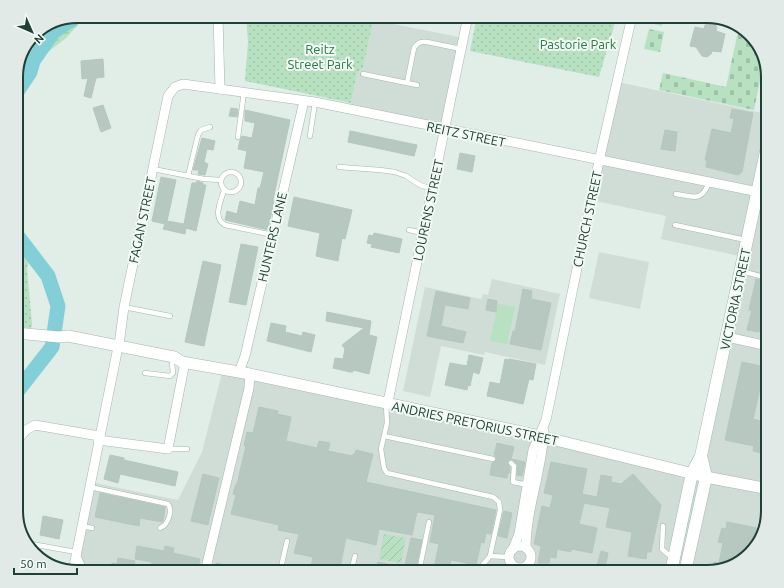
<svg xmlns="http://www.w3.org/2000/svg" width="784" height="588" font-family="Ubuntu,sans-serif">
  <style>
    .built { fill: #cfddd6 }
    .grass { fill: url(#grass-dots) }
    .wetland { fill: url(#wetland-marsh) }
    .cemetery { fill: url(#cemetery-stones) }
    .garden { fill: url(#garden-furrows) }
    .pitch { fill: #b7e1c1 }
    .lines { fill: none; stroke-linecap: round; stroke-linejoin: round }
    .river { stroke: #83cfd8; stroke-width: 15 }
    .building { fill: #b6c8c0; stroke: #b3c8be }
    .service-casing { stroke: #a3b6ae; stroke-width: 5.5 }
    .minor-casing { stroke: #a3b6ae; stroke-width: 10 }
    .tertiary-casing { stroke: #a3b6ae; stroke-width: 12 }
    .secondary-casing { stroke: #9ebaaf; stroke-width: 13 }
    .service { stroke: #fff; stroke-width: 4.5 }
    .minor { stroke: #fff; stroke-width: 9 }
    .tertiary { stroke: #fff; stroke-width: 11 }
    .secondary { stroke: #fff; stroke-width: 12 }
    .labels { text-anchor: middle; stroke-width: 4; stroke-linejoin: round; paint-order: stroke }
    .park-label { font-size: 13px; fill: #257b42; stroke: #f2f9f5 }
    .street-label { font-size: 13px; fill: #1f4036; stroke: #f2f9f5 }
    .rim { fill: none; stroke: #1f4036; stroke-width: 2 }
  </style>
  <defs>
    <pattern id="grass-dots" width="8" height="8" patternUnits="userSpaceOnUse"><rect width="8" height="8" fill="#b7e1c1"/><path d="M2 2h.1M6 6h.1" fill="none" stroke="#9dc2a6" stroke-width="1.8" stroke-linecap="round"/></pattern>
    <pattern id="wetland-marsh" width="20" height="14" patternUnits="userSpaceOnUse"><rect width="20" height="14" fill="#b7e1c1"/><path d="M1 5h8M5 5V1M11 12h8M15 12V8" fill="none" stroke="#9dc2a6"/></pattern>
    <pattern id="cemetery-stones" width="16" height="16" patternUnits="userSpaceOnUse"><rect width="16" height="16" fill="#b7e1c1"/><path d="M2 7V4a2 2 0 0 1 4 0v3zM10 15v-3a2 2 0 0 1 4 0v3z" fill="#9dc2a6"/></pattern>
    <pattern id="garden-furrows" width="10" height="10" patternUnits="userSpaceOnUse"><rect width="10" height="10" fill="#b7e1c1"/><path d="M-1 1l2-2M0 10L10 0M9 11l2-2" fill="none" stroke="#9dc2a6"/></pattern>
  </defs>
  <rect width="100%" height="100%" fill="#e1ede7"/>
  <g class="built">
    <polygon points="373,20 464,38 445,130 350,110 357,71 363,68"/>
    <polygon points="618,82 768,114 768,511 755,548 734,566 707,572 77,572 90,482 178,500 202,452 223,369 698,476 744,257 661,239 666,216 591,200"/>
    <polygon points="599,252 649,262 640,309 589,298"/>
    <polygon points="492,279 560,294 545,365 485,352 484,355 441,346 430,397 403,391 425,287 481,299 483,294 488,295"/>
  </g>
  <g class="grass">
    <polygon points="246,16 374,16 363,68 357,72 351,103 245,81 248,42"/>
    <polygon points="477,16 617,16 599,77 470,51"/>
    <polygon points="19,251 29,261 27,269 32,325 30,332 16,327 16,254"/>
  </g>
  <polygon class="wetland" points="77,16 86,16 66,38 43,56 35,70 23,59 52,26"/>
  <g class="cemetery">
    <polygon points="652,16 664,16 662,26 650,23"/>
    <polygon points="739,27 744,29 762,50 764,61 754,110 659,90 663,73 726,87"/>
    <polygon points="649,29 664,32 660,52 644,49"/>
  </g>
  <polygon class="garden" points="384,534 406,538 401,563 379,559"/>
  <polygon class="pitch" points="498,304 515,307 507,344 490,341"/>
  <g class="lines">
    <g class="river">
      <polyline points="16,93 30,72 33,61 53,32 77,16"/>
      <polyline points="16,393 52,347 58,306 48,276 16,234"/>
    </g>
  </g>
  <g class="building">
    <polygon points="709,22 714,23 717,27 716,31 725,34 721,52 712,51 711,54 707,57 702,56 696,47 690,46 695,27 704,29 705,25"/>
    <polygon points="103,59 104,77 96,78 91,98 84,96 88,78 82,79 81,61"/>
    <polygon points="103,105 111,128 101,132 93,108"/>
    <polygon points="231,108 238,109 237,117 229,116"/>
    <polygon points="732,109 753,113 742,172 738,175 706,167 707,161 705,160 712,129 731,133 734,119 730,118"/>
    <polygon points="245,110 290,120 273,200 274,200 268,230 225,220 227,211 237,214 240,201 255,205 258,188 260,188 264,172 244,168 247,151 238,149 240,140 242,136 252,138 255,123 245,121"/>
    <polygon points="665,130 677,132 675,151 661,149"/>
    <polygon points="350,131 417,145 414,156 348,142"/>
    <polygon points="202,138 215,141 213,150 207,149 204,162 208,164 205,175 198,174 199,170 193,170"/>
    <polygon points="460,153 475,156 472,172 457,169"/>
    <polygon points="161,177 176,180 167,221 184,224 192,183 196,183 197,181 203,183 203,185 206,185 196,231 186,228 185,234 163,229 165,224 152,221"/>
    <polygon points="294,197 352,210 345,239 342,238 338,261 316,256 320,233 288,226"/>
    <polygon points="374,233 402,239 399,253 371,247 372,244 367,243 369,235 373,236"/>
    <polygon points="241,244 258,247 246,305 229,302"/>
    <polygon points="203,261 221,265 204,346 185,342"/>
    <polygon points="756,279 768,282 768,314 763,313 759,332 747,330 752,310 749,310"/>
    <polygon points="523,289 532,291 531,299 551,303 541,350 510,344 513,331 515,331"/>
    <polygon points="436,291 470,298 468,309 445,305 441,326 466,332 463,343 427,336"/>
    <polygon points="488,299 497,301 496,312 486,310"/>
    <polygon points="327,312 371,321 369,335 377,337 369,374 353,370 353,372 350,372 333,368 335,358 343,359 345,349 342,345 364,328 326,321"/>
    <polygon points="271,323 286,326 285,332 302,336 303,332 315,335 311,352 267,341"/>
    <polygon points="469,355 483,358 479,374 473,372 470,386 468,385 467,390 445,385 450,363 467,366"/>
    <polygon points="505,359 509,360 509,359 536,364 533,380 529,379 523,404 487,396 490,382 500,384"/>
    <polygon points="742,362 765,367 753,419 768,423 768,455 753,451 754,446 725,440"/>
    <polygon points="259,407 278,411 277,414 291,417 286,441 317,448 319,441 330,443 328,451 353,456 353,454 355,454 356,450 373,454 366,482 496,510 491,534 486,533 484,543 481,542 476,565 451,560 448,572 433,572 439,544 430,542 435,515 417,512 412,535 379,529 376,545 346,538 339,572 310,572 313,557 294,553 299,534 278,530 279,525 231,514 236,495 233,494 236,484 237,484 246,446 244,446 247,432 253,433"/>
    <polygon points="497,443 514,447 511,459 525,462 522,476 517,475 518,465 512,459 509,460 507,462 510,467 510,473 508,473 507,478 490,475 492,463 497,460 496,457 494,455"/>
    <polygon points="110,455 124,458 124,460 178,472 175,486 120,474 118,483 104,479"/>
    <polygon points="551,462 587,469 582,494 597,497 601,475 612,477 611,482 621,484 633,474 661,505 651,552 647,552 646,559 628,556 632,532 606,527 610,508 584,503 579,524 597,528 592,553 571,549 571,552 557,549 556,558 550,557 549,563 538,563 541,546 534,544 542,506 550,508 553,495 544,493"/>
    <polygon points="203,474 219,478 208,525 191,521"/>
    <polygon points="100,493 165,507 163,521 162,522 140,518 139,526 95,517"/>
    <polygon points="504,511 512,513 507,538 498,536"/>
    <polygon points="43,516 63,520 59,539 40,535"/>
    <polygon points="727,522 762,529 755,548 734,566 713,571 714,562 719,563 723,543 718,542 722,528 726,529"/>
    <polygon points="411,538 422,540 416,568 405,565"/>
    <polygon points="137,546 164,551 165,546 174,548 173,553 200,559 197,572 150,572 152,562 135,559"/>
    <polygon points="601,551 608,553 605,568 597,566"/>
    <polygon points="118,558 135,561 132,572 110,572 112,563 117,564"/>
    <polygon points="378,562 409,569 409,572 376,572"/>
    <polygon points="216,563 241,569 241,572 214,572"/>
  </g>
  <g class="lines">
    <defs>
      <g id="service">
        <path d="M 363,74 L 407,83 L 414,48 C 417,43 421,41 427,42 L 461,49"/>
        <polyline points="407,83 417,85"/>
        <polyline points="310,136 315,102"/>
        <polyline points="238,137 244,92"/>
        <polyline points="339,167 380,170 395,172 406,176 420,185 432,189"/>
        <polyline points="153,169 204,179 221,180"/>
        <circle cx="231" cy="182" r="10"/>
        <polyline points="188,176 198,135 201,130 210,127"/>
        <path d="M 224,190 C 221,201 212,218 225,225 L 273,235"/>
        <path d="M 676,194 C 694,197 702,202 709,182"/>
        <polyline points="675,225 746,240"/>
        <polyline points="409,230 423,233"/>
        <polyline points="741,271 768,278"/>
        <polyline points="124,307 170,316"/>
        <polyline points="145,373 170,376 173,373 172,363"/>
        <polyline points="386,403 387,423 381,449 384,468 387,473 493,497 499,502 500,510 490,556 477,572"/>
        <polyline points="384,436 493,459"/>
        <polyline points="168,449 187,449"/>
        <polyline points="511,463 514,466 513,482 523,484 528,481"/>
        <path d="M 90,487 L 168,504 C 173,511 168,525 160,528"/>
        <polyline points="81,526 92,528"/>
        <polyline points="663,526 662,549 672,558"/>
        <polyline points="26,543 76,552 86,572"/>
        <polyline points="490,556 509,557"/>
        <polyline points="525,567 555,567 578,572"/>
        <polyline points="280,572 287,541"/>
        <polyline points="351,572 355,556"/>
        <polyline points="419,572 429,522"/>
      </g>
      <g id="minor">
        <polyline points="218,16 220,89"/>
        <polyline points="727,337 768,346"/>
        <polyline points="119,345 124,307 168,96 175,87 183,84 315,102 768,194"/>
        <polyline points="239,372 245,356 304,101"/>
        <polyline points="386,403 389,397 468,16"/>
        <polyline points="98,440 168,449 185,362"/>
        <polyline points="16,442 26,430 35,425 99,436"/>
        <circle cx="520" cy="557" r="11"/>
        <path d="M 526,548 C 526,509 542,471 544,431"/>
        <polyline points="513,549 519,534 533,450 546,420 599,161 632,16"/>
        <polyline points="73,571 117,352"/>
        <polyline points="205,572 249,388 250,374"/>
      </g>
      <polyline id="tertiary" points="16,333 59,337 68,336 174,357 182,362 250,374 527,433 706,477 768,489"/>
      <g id="secondary">
        <polyline points="671,572 692,473 701,456 768,142"/>
        <polyline points="685,572 706,477 701,456"/>
      </g>
    </defs>
    <use href="#service" class="service-casing"/>
    <use href="#minor" class="minor-casing"/>
    <use href="#tertiary" class="tertiary-casing"/>
    <use href="#secondary" class="secondary-casing"/>
    <use href="#service" class="service"/>
    <use href="#minor" class="minor"/>
    <use href="#tertiary" class="tertiary"/>
    <use href="#secondary" class="secondary"/>
  </g>
  <g class="labels">
    <g class="park-label">
      <text x="578" y="49">Pastorie Park</text>
      <text x="320" y="54">Reitz<tspan x="320" dy="15">Street Park</tspan></text>
    </g>
    <g class="street-label">
      <text transform="translate(466 134) rotate(12)" y="5">REITZ STREET</text>
      <text transform="translate(428 210) rotate(-78)" y="5">LOURENS STREET</text>
      <text transform="translate(587 219) rotate(-78)" y="5">CHURCH STREET</text>
      <text transform="translate(142 220) rotate(-78)" y="5">FAGAN STREET</text>
      <text transform="translate(272 237) rotate(-77)" y="5">HUNTERS LANE</text>
      <text transform="translate(735 299) rotate(-78)" y="5">VICTORIA STREET</text>
      <text transform="translate(475 423) rotate(12)" y="5">ANDRIES PRETORIUS STREET</text>
    </g>
  </g>
  <path d="M0 0H784V588H0ZM77 23H707A54 54 0 0 1 761 77V511A54 54 0 0 1 707 565H77A54 54 0 0 1 23 511V77A54 54 0 0 1 77 23Z" fill="#e1eae6" fill-rule="evenodd"/>
  <path class="rim" d="M77 23H707A54 54 0 0 1 761 77V511A54 54 0 0 1 707 565H77A54 54 0 0 1 23 511V77A54 54 0 0 1 77 23Z"/>
  <g transform="translate(32 32) rotate(135)" stroke="#f2f9f5" stroke-width="3" paint-order="stroke">
  <path d="M0-3L7 15L0 10L-7 15Z" fill="#1f4036"/>
  <text y="-6" font-size="11" font-weight="bold" text-anchor="middle" fill="#1f4036">N</text>
  </g>
  <path d="M14 568v6h63v-6" fill="none" stroke="#1f4036" stroke-width="2"/>
  <text x="20" y="568" font-size="12" fill="#1f4036" stroke="#f2f9f5" stroke-width="3" paint-order="stroke">50 m</text>
</svg>
